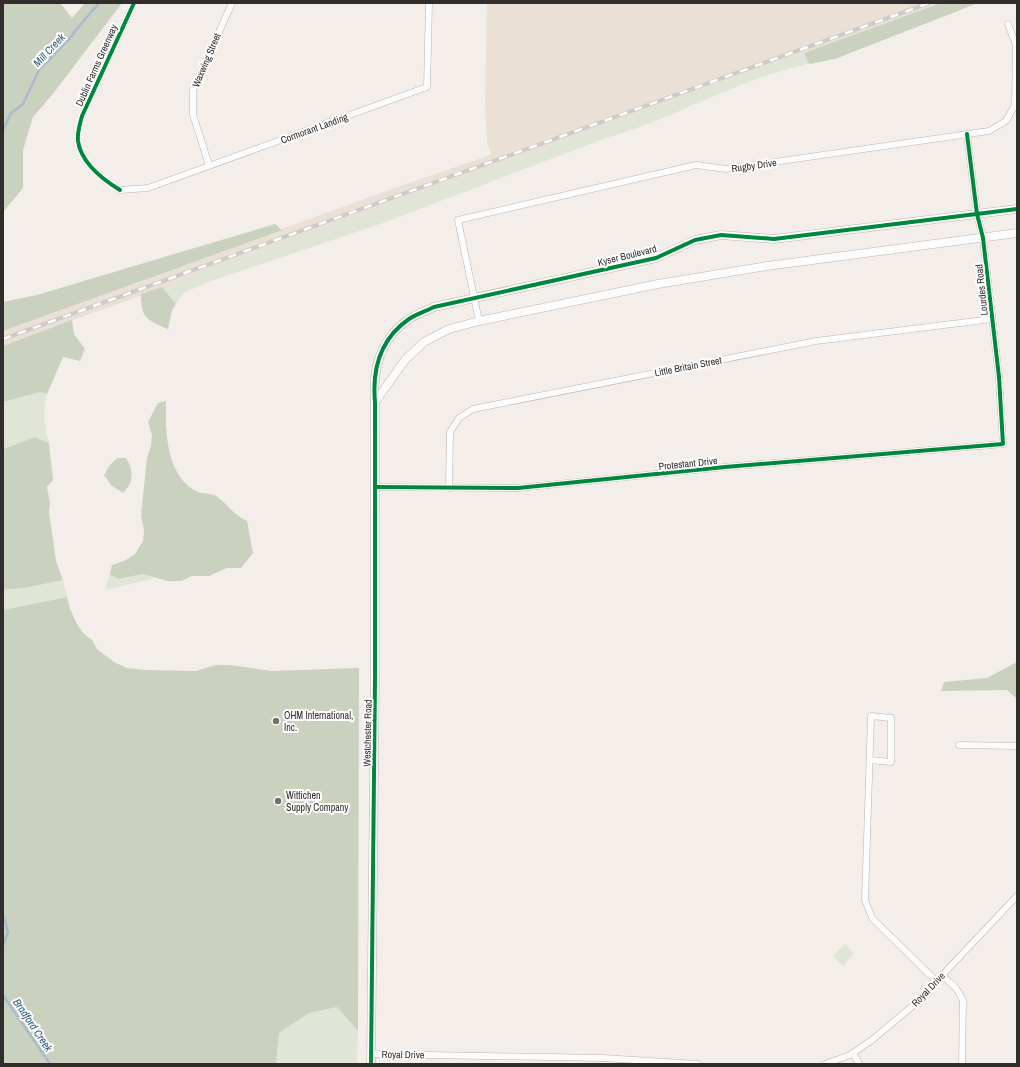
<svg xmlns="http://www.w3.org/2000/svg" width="1020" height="1067" font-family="'Archivo Narrow',sans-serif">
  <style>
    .built { fill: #eae0d6 }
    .green { fill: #e0e5d7 }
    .forest { fill: #cad1bf }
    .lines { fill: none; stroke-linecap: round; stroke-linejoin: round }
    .stream { stroke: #aabaca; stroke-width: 2.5 }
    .minor-casing { stroke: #b9b5b1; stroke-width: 7 }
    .tertiary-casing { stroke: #b9b5b1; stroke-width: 9 }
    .minor { stroke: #fdfcfc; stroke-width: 6 }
    .tertiary { stroke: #fdfcfc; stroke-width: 8 }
    .rail-casing { stroke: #cdcbca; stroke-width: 4 }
    .rail { stroke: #fff; stroke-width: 2.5; stroke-dasharray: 8; stroke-linecap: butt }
    .cycleway-casing { stroke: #fff; stroke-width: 6 }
    .cycleway { stroke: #00873e; stroke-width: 4 }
    .poi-dot { fill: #74716d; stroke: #fff; stroke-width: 1.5 }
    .labels { text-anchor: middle; stroke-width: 4; stroke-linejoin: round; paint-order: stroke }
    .street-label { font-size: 10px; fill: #302d2a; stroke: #fff }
    .poi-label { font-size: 10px; fill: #302d2a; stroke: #fff; text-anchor: start }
    .water-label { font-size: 11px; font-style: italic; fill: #2e597c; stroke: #fff }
  </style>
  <rect width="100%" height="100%" fill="#f3eee9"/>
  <polygon class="built" points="487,3 941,3 3,346 3,331 397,187 491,155 487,142 485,102"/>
  <g class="green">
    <path d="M 804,53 L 809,64 C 737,79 675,119 606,138 L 383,223 L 208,282 L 184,293 L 176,304 L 162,287 Z"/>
    <path d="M 40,392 L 47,394 C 42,408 45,428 49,443 L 35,437 L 3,449 L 3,402 Z"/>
    <polygon points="110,574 118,579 143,574 155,578 105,590"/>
    <polygon points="63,580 67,597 3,610 3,590 25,588"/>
    <polygon points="845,944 854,953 843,966 833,956"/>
    <polygon points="337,1007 358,1031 357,1064 276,1064 279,1033 309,1013"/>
  </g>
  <g class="forest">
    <polygon points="3,3 60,3 72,18 85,3 122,3 52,95 33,117 23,150 23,188 3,212"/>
    <polygon points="941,3 978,3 835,59 809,64 804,53"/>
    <polygon points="275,224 282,230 3,331 3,302 37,295"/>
    <path d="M 162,287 L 176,304 L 172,310 L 168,329 C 147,320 141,319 141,294 Z"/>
    <polygon points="72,320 74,334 85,349 80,361 63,357 47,394 40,392 3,402 3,346"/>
    <path d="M 166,401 C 165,430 166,478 198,492 C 204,494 211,493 216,496 C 229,505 232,514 247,521 L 253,553 L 241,568 L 227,568 L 209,576 L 192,576 L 182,581 L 167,581 L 143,574 L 118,579 L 110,574 L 112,565 L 126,560 L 135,554 L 143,541 L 144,530 L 141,516 L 147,458 L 151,446 L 152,435 L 148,422 L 158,403 Z"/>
    <polygon points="35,437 49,443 53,480 47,487 50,504 49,512 56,561 63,580 25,588 3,590 3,449"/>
    <path d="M 117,458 L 126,458 C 134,471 134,482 123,493 L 111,485 L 104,475 L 110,465 Z"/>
    <polygon points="67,597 70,609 77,624 84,634 92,640 97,649 114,662 127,668 146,670 196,671 216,665 230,665 271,671 359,668 358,1031 337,1007 309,1013 279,1033 276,1064 3,1064 3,610"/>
    <polygon points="1017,662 1017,699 1007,690 941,691 944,682 987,678"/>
  </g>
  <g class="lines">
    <g class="stream">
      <polyline points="3,130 11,113 23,104 39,70 72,36 75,31 99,3"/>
      <polyline points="3,915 8,932 3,945"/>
      <polyline points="3,995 50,1064"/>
    </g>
    <defs>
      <g id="minor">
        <polyline points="209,165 193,115 193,90 232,3"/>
        <polyline points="120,190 148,188 427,87 429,3"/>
        <polyline points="479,321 458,220 696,165 726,169 989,131 1006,121 1015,105 1016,45 1008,24"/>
        <polyline points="375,487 518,488 725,467 1003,444 999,377 983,238 977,214 967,134"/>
        <polyline points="449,488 450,432 459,418 473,409 816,341 992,319"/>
        <polyline points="959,745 1017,746"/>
        <polyline points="870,760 891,762 891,718 871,716 865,900 872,918 936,981"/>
        <polyline points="942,975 956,988 963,1000 962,1064"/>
        <polyline points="853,1053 859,1064"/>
        <polyline points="371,1054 603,1058 698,1064"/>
        <polyline points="825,1064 850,1055 872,1040 915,1004 1017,896"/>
      </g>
      <g id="tertiary">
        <polyline points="375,402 405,360 424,342 449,329 479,321 658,284 767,266 1017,233"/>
        <path d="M 371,1064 L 375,679 L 375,402 C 372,369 380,339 409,319 C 417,314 426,311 434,307 L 656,258 L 695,240 L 721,235 L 774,239 L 1017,209"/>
      </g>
    </defs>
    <use href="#minor" class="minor-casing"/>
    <use href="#tertiary" class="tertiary-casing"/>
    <use href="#minor" class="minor"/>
    <use href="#tertiary" class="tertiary"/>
    <defs>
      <polyline id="rail" points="3,339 929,3"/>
    </defs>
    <use href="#rail" class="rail-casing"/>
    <use href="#rail" class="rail"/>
    <defs>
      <g id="cycleway">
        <path d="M 120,190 C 102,179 81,163 78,141 C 77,132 80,124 82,116 L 134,3"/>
        <polyline points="375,487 518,488 725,467 1003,444 999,377 983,238 977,214 967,134"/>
        <path d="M 371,1064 L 375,679 L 375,402 C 372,369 380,339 409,319 C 417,314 426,311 434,307 L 656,258 L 695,240 L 721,235 L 774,239 L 1017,209"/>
      </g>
    </defs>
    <use href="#cycleway" class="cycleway-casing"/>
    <use href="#cycleway" class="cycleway"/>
  </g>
  <g class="poi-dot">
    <circle cx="276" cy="721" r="4"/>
    <circle cx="278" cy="801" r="4"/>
  </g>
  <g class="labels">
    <g class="street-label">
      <text transform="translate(206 60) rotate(-67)" y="4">Waxwing Street</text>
      <text transform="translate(96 65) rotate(-66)" y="4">Dublin Farms Greenway</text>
      <text transform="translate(314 128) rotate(-20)" y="4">Cormorant Landing</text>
      <text transform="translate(754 165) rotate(-8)" y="4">Rugby Drive</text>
      <text transform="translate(627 255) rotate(-14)" y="4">Kyser Boulevard</text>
      <text transform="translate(981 290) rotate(-96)" y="4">Lourdes Road</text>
      <text transform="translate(688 366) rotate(-11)" y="4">Little Britain Street</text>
      <text transform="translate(688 463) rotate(-6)" y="4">Protestant Drive</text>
      <text transform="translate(367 733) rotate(-89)" y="4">Westchester Road</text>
      <text transform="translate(928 989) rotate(-46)" y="4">Royal Drive</text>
      <text transform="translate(403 1054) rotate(1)" y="4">Royal Drive</text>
    </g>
    <g class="poi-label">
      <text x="284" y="719">OHM International,<tspan x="284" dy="12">Inc.</tspan></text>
      <text x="286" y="799">Wittichen<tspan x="286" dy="12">Supply Company</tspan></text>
    </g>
    <g class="water-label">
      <text transform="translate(49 50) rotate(-47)" y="4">Mill Creek</text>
      <text transform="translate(33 1025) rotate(56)" y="4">Bradford Creek</text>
    </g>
  </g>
  <rect width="1020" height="1067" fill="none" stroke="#302d2a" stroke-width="8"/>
</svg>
